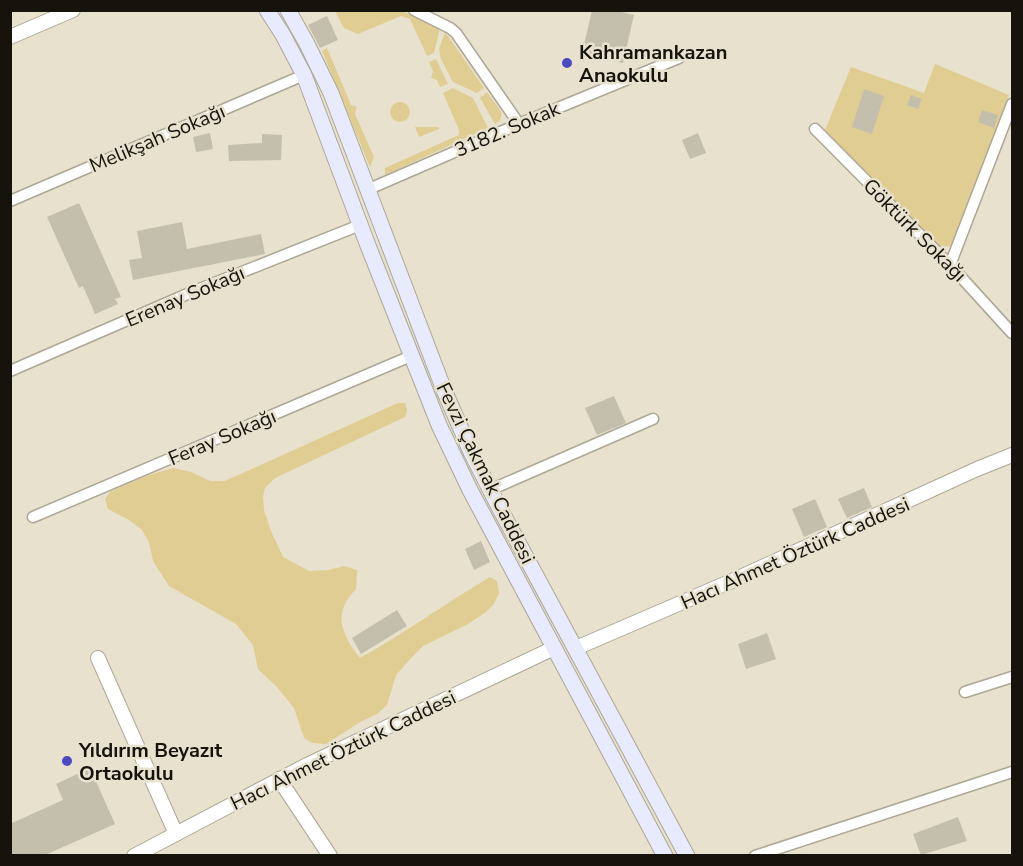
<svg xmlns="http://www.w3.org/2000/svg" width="1023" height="866" font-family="'Nunito Sans',sans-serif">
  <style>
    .green { fill: #e0cd92 }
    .building { fill: #c4bfac }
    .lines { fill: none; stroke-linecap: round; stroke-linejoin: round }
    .minor-casing { stroke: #ada795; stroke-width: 13 }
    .tertiary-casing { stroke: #ada795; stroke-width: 16 }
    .secondary-casing { stroke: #ada795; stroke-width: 17 }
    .minor { stroke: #fff; stroke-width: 10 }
    .tertiary { stroke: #fff; stroke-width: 14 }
    .secondary { stroke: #e8ebfe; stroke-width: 15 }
    .poi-dot { fill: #4c4ac0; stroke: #e7e1ce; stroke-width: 2 }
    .labels { text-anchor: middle; stroke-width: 5; stroke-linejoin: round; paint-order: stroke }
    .poi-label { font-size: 20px; font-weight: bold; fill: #15130c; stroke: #e7e1ce; text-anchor: start }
    .street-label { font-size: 20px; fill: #15130c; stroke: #e7e1ce }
  </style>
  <rect width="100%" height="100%" fill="#e7e1ce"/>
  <g class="green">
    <polygon points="335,11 402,11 440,28 434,53 427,56 410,19 401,16 358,34 344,28"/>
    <polygon points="445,32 484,88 477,93 453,82 441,59 439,49"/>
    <polygon points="327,48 351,105 357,107 355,114 374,157 370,167 322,51"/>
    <polygon points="436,59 448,84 440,87 437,80 431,78 433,71 429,62"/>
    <polygon points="935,64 1009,95 953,246 937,247 825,130 851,67 924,93"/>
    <polygon points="453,88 473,98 488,128 385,175 385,168 459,135 459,130 443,93"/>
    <polygon points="487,92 502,113 500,120 495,124 480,98"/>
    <circle cx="400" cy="112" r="10"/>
    <polygon points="415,127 439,127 439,129 419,137"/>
    <path d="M 398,403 L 405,403 L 407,410 L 405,417 L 275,478 L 265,488 L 263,496 L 264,510 L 271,531 L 283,557 L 309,571 L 329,570 L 344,566 L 357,570 L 356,589 C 332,614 341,633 360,658 C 405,633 446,603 490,577 L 497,581 L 499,593 L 494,604 L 486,612 L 468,624 L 423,646 L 411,658 L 396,675 L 387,705 L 377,714 L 360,722 L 326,744 L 312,743 L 304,738 L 294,708 L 277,687 L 258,669 L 253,645 L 236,624 L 169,586 L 153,561 L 149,542 L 142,530 L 129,520 L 108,509 L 105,499 L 111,491 L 146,476 L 173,468 L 191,472 L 210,481 L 225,481 Z"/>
  </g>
  <g class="building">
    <polygon points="592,10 614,10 634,15 623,63 582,54"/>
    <polygon points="327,16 338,40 320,48 308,25"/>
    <polygon points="864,89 884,96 872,134 852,127"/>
    <polygon points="911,95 922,99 918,109 907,105"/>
    <polygon points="982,110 998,115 994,128 978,122"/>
    <polygon points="210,133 213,149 196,152 193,137"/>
    <polygon points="698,133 706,153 690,159 682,140"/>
    <polygon points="262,134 282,135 281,160 229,161 228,145 262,143"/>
    <polygon points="79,203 121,297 115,299 118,304 95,314 83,286 79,288 47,217"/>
    <polygon points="182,222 187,249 261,234 265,254 133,280 129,260 142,258 137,231"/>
    <polygon points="614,396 626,423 597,435 585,408"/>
    <polygon points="864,488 872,507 847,518 838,499"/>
    <polygon points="815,499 827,527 804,537 792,509"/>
    <polygon points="481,541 490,562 474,570 465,549"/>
    <polygon points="397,610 407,626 361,654 352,638"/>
    <polygon points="767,633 776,659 746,669 738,644"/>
    <polygon points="90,768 115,824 45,855 10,855 10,824 63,800 56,784"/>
    <polygon points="958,817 967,841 921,855 913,834"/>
  </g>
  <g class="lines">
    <defs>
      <g id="minor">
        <polyline points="414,10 450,28 456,33 519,124"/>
        <polyline points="815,129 950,265 1012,333"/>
        <polyline points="369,189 519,124 679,58"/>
        <polyline points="10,201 304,75"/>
        <polyline points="950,265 1012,104"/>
        <polyline points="10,371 192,292 360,225"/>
        <polyline points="490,490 653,419"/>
        <polyline points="33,517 411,356"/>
        <polyline points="965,692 1012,677"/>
        <polyline points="755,856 1012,772"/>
      </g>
      <g id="tertiary">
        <polyline points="10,37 73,10"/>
        <polyline points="576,648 734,580 977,469 1012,455"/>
        <polyline points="98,658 176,834"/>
        <polyline points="279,779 330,856"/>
        <polyline points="134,856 307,765 554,648"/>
      </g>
      <g id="secondary">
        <polyline points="267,10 283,35 304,75 367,243 439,425 470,490 665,856"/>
        <polyline points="288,10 307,44 331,93 444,390 471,452 499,507 687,856"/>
      </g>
    </defs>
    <use href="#minor" class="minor-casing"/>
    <use href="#tertiary" class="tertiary-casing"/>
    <use href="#secondary" class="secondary-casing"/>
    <use href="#minor" class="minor"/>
    <use href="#tertiary" class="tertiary"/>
    <use href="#secondary" class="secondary"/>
  </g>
  <g class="poi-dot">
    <circle cx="567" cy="63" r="6"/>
    <circle cx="67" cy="761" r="6"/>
  </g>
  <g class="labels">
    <g class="poi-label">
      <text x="579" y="59">Kahramankazan<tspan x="579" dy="23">Anaokulu</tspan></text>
      <text x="79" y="757">Yıldırım Beyazıt<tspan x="79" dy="23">Ortaokulu</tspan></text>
    </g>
    <g class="street-label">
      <text transform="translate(507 129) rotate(-23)" y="7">3182. Sokak</text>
      <text transform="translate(157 138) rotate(-23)" y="7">Melikşah Sokağı</text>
      <text transform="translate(915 230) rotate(45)" y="7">Göktürk Sokağı</text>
      <text transform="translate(185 296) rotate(-23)" y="7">Erenay Sokağı</text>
      <text transform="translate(222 437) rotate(-23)" y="7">Feray Sokağı</text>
      <text transform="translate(486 473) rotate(64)" y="7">Fevzi Çakmak Caddesi</text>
      <text transform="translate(795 553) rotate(-24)" y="7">Hacı Ahmet Öztürk Caddesi</text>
      <text transform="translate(343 750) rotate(-26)" y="7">Hacı Ahmet Öztürk Caddesi</text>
    </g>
  </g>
  <rect width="1023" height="866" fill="none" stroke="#15130c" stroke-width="24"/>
</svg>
